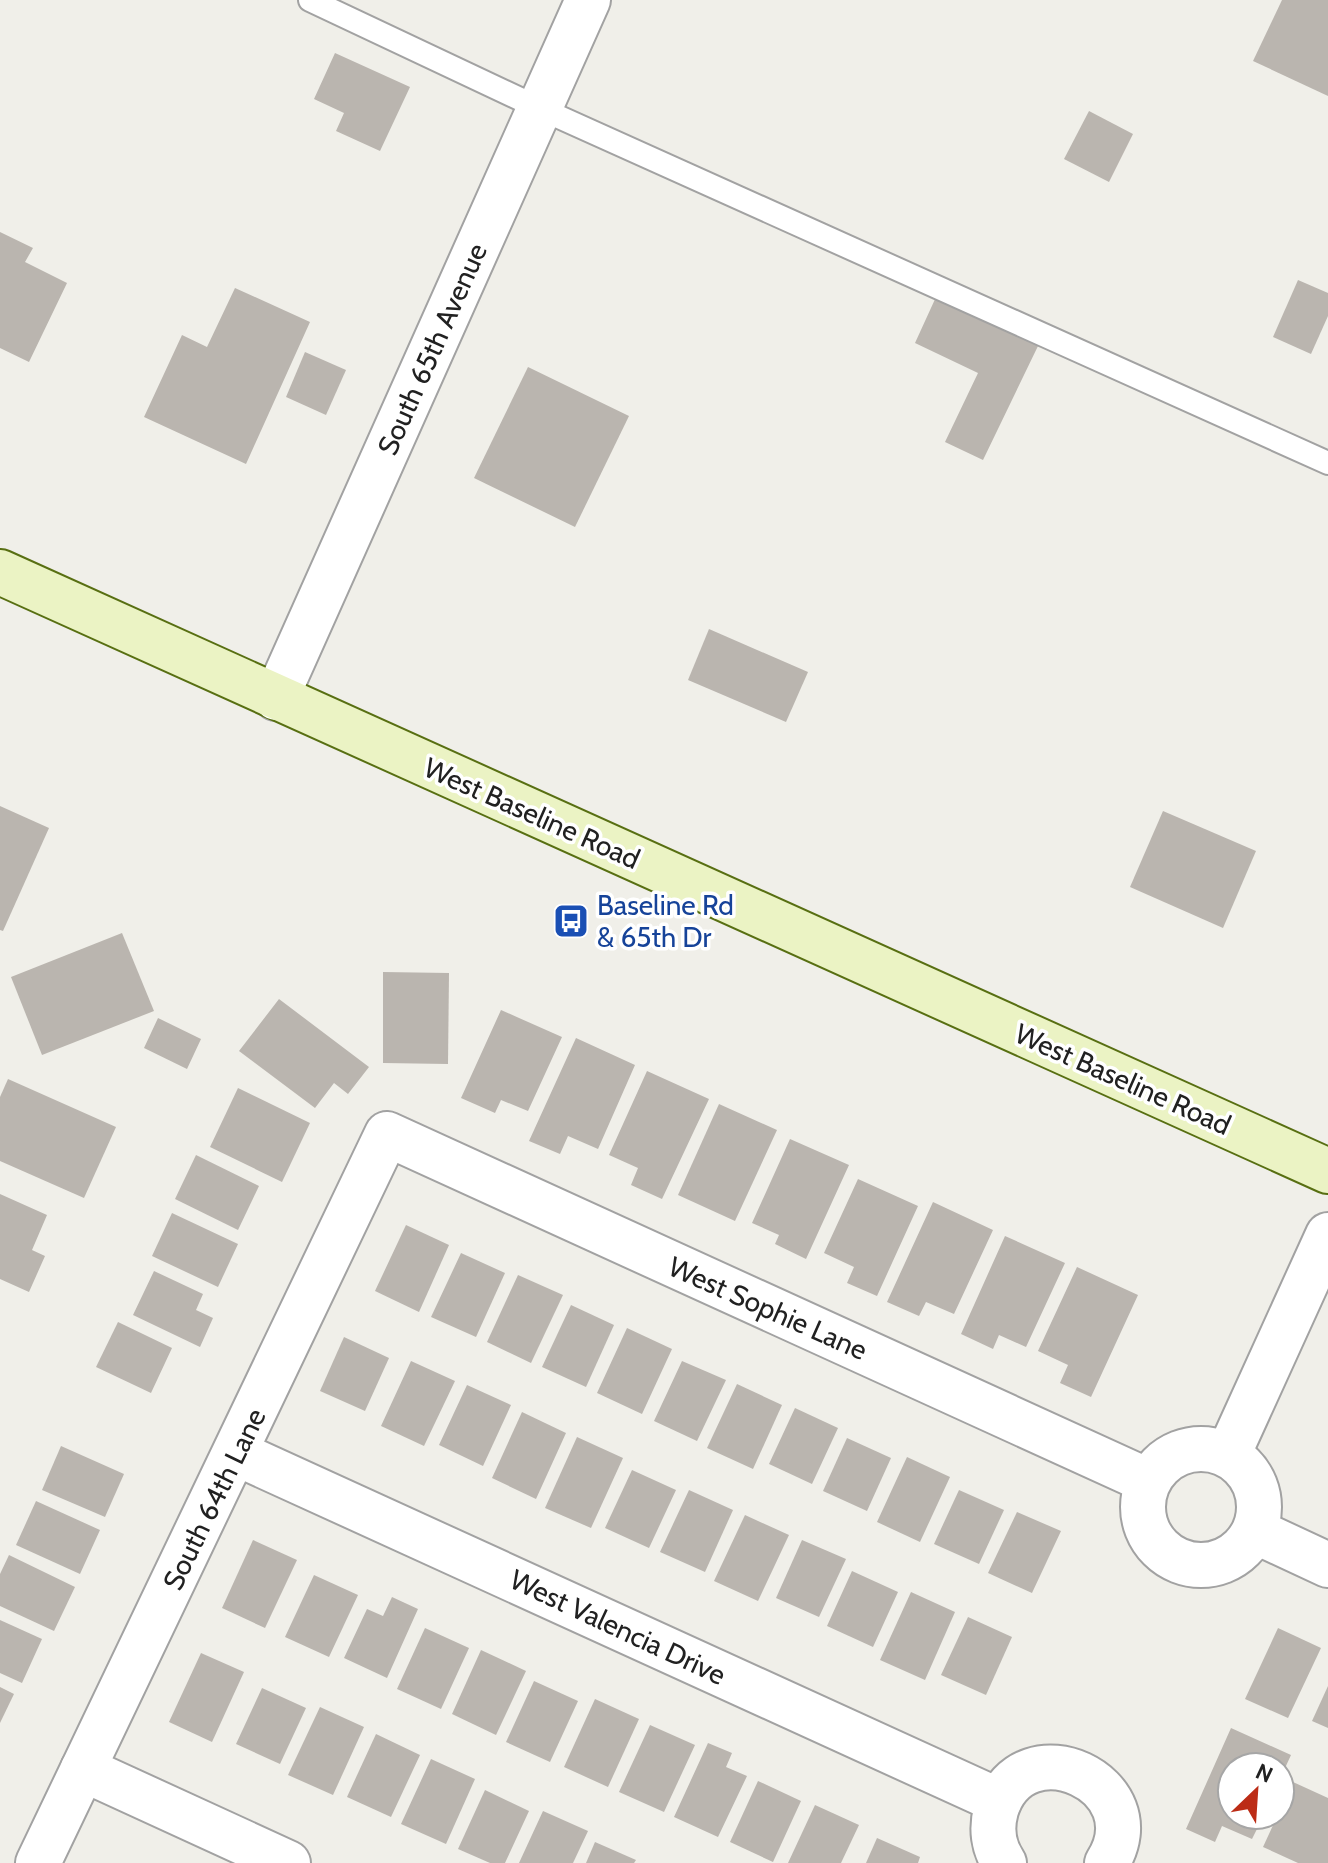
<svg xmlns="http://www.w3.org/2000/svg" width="1328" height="1863" font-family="Cabin,sans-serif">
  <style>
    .building { fill: #bab5af }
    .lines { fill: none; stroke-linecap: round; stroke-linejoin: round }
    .service-casing { stroke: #a2a2a2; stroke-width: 26 }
    .minor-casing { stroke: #a2a2a2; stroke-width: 48 }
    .secondary-casing { stroke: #586f12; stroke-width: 48 }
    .service { stroke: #fff; stroke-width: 22 }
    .minor { stroke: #fff; stroke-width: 44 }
    .secondary { stroke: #ebf3c4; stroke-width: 44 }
    .labels { text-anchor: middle; stroke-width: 7; stroke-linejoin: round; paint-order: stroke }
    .street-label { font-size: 28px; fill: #212121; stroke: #fff }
    .transit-label { font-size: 28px; fill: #164399; stroke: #fff; text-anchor: start }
  </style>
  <rect width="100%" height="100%" fill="#f0efe9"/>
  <g class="building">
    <polygon points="1282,0 1328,0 1328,96 1253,61"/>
    <polygon points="335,53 410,87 380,151 336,131 344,113 314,99"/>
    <polygon points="1089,111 1133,134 1109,182 1064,159"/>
    <polygon points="0,232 33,248 25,262 67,283 29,362 0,348"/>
    <polygon points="1298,280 1328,293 1328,316 1311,354 1273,337"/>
    <polygon points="235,288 310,322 246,464 144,417 182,335 207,347"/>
    <polygon points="936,297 1038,346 983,460 945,442 978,373 915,343"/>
    <polygon points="305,352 346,370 326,415 286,397"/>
    <polygon points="528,367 629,416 575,527 474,478"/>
    <polygon points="709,629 808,672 786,722 688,680"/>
    <polygon points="0,806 49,828 3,931 0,930"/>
    <polygon points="1163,811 1256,851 1223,928 1130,887"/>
    <polygon points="568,911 588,921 584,929 564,919"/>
    <polygon points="122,933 154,1011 42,1055 11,977"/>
    <polygon points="383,972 449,973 448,1064 383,1063"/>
    <polygon points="279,999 369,1067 348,1094 334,1083 315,1108 239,1051"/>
    <polygon points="501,1010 562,1037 528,1111 501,1100 495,1113 461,1098"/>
    <polygon points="158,1018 201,1039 187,1069 144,1048"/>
    <polygon points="576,1038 635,1065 598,1149 568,1136 560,1154 529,1141"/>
    <polygon points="647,1071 709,1099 662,1199 631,1185 638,1168 609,1155"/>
    <polygon points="8,1079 116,1127 84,1198 0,1161 0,1097"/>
    <polygon points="238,1088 310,1123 282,1182 210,1147"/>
    <polygon points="719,1104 777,1130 735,1221 678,1195"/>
    <polygon points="790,1139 849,1165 806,1259 775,1244 779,1235 752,1223"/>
    <polygon points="196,1155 259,1186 238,1230 175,1199"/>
    <polygon points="858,1179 918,1206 877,1296 847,1283 854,1267 824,1253"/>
    <polygon points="0,1194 47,1215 32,1250 45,1256 29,1292 0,1279"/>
    <polygon points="933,1202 993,1230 954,1314 926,1302 919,1316 887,1302"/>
    <polygon points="172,1213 238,1244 218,1287 152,1256"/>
    <polygon points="406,1225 449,1245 419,1312 375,1291"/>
    <polygon points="1005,1236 1065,1263 1026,1347 999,1335 993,1349 961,1334"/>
    <polygon points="461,1253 505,1273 476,1337 431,1317"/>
    <polygon points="1077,1267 1138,1295 1091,1397 1060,1383 1068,1365 1038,1351"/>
    <polygon points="154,1271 203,1294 196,1310 213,1318 200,1347 133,1315"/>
    <polygon points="518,1275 563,1295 531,1363 487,1342"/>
    <polygon points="571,1305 614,1325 586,1387 542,1367"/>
    <polygon points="118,1322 172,1348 151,1393 96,1367"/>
    <polygon points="627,1328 672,1349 642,1414 597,1393"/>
    <polygon points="344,1337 389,1358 365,1411 320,1391"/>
    <polygon points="411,1361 455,1381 424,1446 381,1426"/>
    <polygon points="682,1361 726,1380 697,1441 654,1421"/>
    <polygon points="737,1384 782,1405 753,1469 707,1448"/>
    <polygon points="467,1385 511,1405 483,1466 439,1445"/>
    <polygon points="795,1408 838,1428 812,1484 769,1464"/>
    <polygon points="522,1412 566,1433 536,1499 492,1478"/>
    <polygon points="577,1437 623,1458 591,1528 545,1508"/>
    <polygon points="847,1438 891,1458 867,1511 823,1491"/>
    <polygon points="61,1446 124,1474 105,1517 42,1490"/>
    <polygon points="907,1457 950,1477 920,1542 877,1522"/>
    <polygon points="632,1470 676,1490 649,1548 605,1528"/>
    <polygon points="689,1490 733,1510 705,1572 660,1552"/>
    <polygon points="959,1490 1004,1510 979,1564 934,1544"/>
    <polygon points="36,1501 100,1530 80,1574 16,1545"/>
    <polygon points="1017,1512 1061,1531 1032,1593 988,1573"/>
    <polygon points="745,1515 789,1535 758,1601 714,1581"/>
    <polygon points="253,1540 297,1560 265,1628 222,1608"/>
    <polygon points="802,1540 846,1559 819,1617 776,1598"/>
    <polygon points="9,1555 75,1587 54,1631 0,1606 0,1574"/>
    <polygon points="852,1571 898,1592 873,1647 827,1626"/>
    <polygon points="314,1575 358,1595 329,1657 285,1637"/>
    <polygon points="911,1592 955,1612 925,1680 880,1660"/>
    <polygon points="392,1597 418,1609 387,1678 344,1658 367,1609 383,1616"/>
    <polygon points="968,1617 1012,1637 986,1695 941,1675"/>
    <polygon points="0,1620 42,1639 22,1683 0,1673"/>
    <polygon points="425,1628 469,1648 441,1709 397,1689"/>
    <polygon points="1278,1628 1321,1648 1288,1718 1245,1699"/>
    <polygon points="481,1650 526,1671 496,1735 452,1714"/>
    <polygon points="201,1653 244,1672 212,1742 169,1722"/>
    <polygon points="534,1681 578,1701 550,1762 506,1742"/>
    <polygon points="1328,1686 1328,1728 1312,1721"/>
    <polygon points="0,1687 14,1694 0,1723"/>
    <polygon points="262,1688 306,1708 280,1764 236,1744"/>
    <polygon points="595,1699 639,1719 608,1787 564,1767"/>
    <polygon points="320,1707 364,1727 333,1795 288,1775"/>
    <polygon points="650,1725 695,1745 664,1812 619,1792"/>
    <polygon points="1231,1728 1291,1755 1280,1779 1280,1767 1232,1767 1232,1815 1264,1815 1252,1839 1222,1826 1215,1842 1186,1829"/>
    <polygon points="376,1734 420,1755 391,1817 347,1797"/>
    <polygon points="708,1743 732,1753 726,1767 747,1776 718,1837 674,1817"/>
    <polygon points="431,1759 475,1779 446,1844 401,1824"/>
    <polygon points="758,1781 801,1801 773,1862 730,1842"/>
    <polygon points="1293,1782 1328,1798 1328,1863 1298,1863 1263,1847"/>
    <polygon points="485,1790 529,1811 505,1863 490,1863 458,1849"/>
    <polygon points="815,1805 859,1825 841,1863 788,1863"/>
    <polygon points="543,1811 588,1831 573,1863 519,1863"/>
    <polygon points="877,1838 920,1857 918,1863 866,1863"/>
    <polygon points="595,1842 636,1860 634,1863 586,1863"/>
  </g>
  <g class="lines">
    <defs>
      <polyline id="service" points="310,0 539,108 1328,463"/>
      <g id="minor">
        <polyline points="276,698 588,0"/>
        <circle cx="1201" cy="1507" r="58"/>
        <polyline points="236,1453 999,1801"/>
        <polyline points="1228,1455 1328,1235"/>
        <polyline points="1255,1531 1328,1565"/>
        <polyline points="83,1769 288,1863"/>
        <polyline points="38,1863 387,1134 1148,1481"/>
        <path d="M 1004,1863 C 993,1847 991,1828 996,1810 C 1023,1723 1157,1784 1107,1863"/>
      </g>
      <polyline id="secondary" points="0,572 1328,1171"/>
    </defs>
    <use href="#service" class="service-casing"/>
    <use href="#minor" class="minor-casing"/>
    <use href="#secondary" class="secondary-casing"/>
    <use href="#service" class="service"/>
    <use href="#minor" class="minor"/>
    <use href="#secondary" class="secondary"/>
  </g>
  <defs>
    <symbol id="bus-square" viewBox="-11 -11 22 22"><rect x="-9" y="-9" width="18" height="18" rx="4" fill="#1a4fb4" stroke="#fff"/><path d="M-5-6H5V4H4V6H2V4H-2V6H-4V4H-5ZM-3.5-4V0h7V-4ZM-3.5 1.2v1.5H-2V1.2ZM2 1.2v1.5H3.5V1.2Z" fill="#fff"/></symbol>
  </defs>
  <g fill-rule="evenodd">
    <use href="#bus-square" x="551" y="901" width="40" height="40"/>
  </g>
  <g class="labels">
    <g class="street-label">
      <text transform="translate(432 349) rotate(-66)" y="10">South 65th Avenue</text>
      <text transform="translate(532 813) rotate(24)" y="10">West Baseline Road</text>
      <text transform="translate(1123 1079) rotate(24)" y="10">West Baseline Road</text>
      <text transform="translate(768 1308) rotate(24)" y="10">West Sophie Lane</text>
      <text transform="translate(214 1499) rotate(-64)" y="10">South 64th Lane</text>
      <text transform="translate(618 1627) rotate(25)" y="10">West Valencia Drive</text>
    </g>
    <g class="transit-label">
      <text x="597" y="915">Baseline Rd<tspan x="597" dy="32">&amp; 65th Dr</tspan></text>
    </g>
  </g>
  <g transform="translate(1256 1791) rotate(25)"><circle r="38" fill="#ffffff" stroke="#a6a6a6" stroke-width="2"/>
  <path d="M0-6L14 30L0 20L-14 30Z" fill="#bc2c16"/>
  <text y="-12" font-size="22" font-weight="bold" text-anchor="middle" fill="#212121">N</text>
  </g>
</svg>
